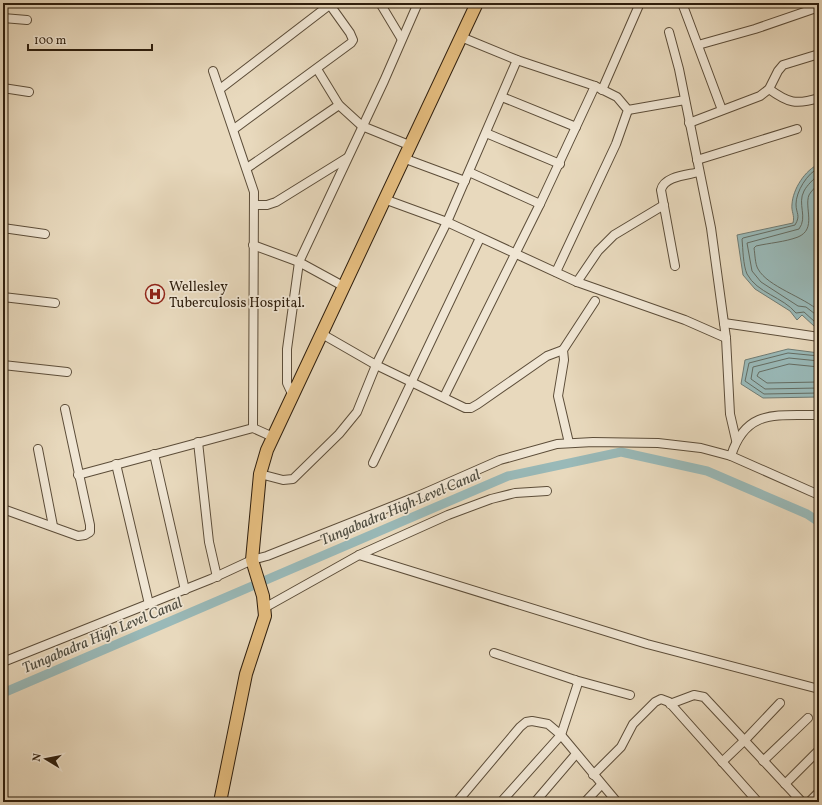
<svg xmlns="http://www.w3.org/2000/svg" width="822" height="805" font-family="Vollkorn,serif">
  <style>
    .water { fill: #99b9b8; stroke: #6e7b74 }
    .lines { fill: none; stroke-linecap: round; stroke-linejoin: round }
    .shore { stroke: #646c62; stroke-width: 1 }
    .canal { stroke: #99b9b8; stroke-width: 9 }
    .street-casing { stroke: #5c4d39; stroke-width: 10 }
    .primary-casing { stroke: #2e1e0d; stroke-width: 14 }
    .street { stroke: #f0e6d4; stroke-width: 8 }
    .primary { stroke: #e4bc7e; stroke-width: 12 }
    .labels { text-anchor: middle; stroke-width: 3.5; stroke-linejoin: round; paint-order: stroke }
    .poi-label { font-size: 14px; fill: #2e1e0d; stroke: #f0e6d4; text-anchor: start }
    .water-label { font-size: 15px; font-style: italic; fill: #4e4c40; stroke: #f0e6d4 }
  </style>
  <rect width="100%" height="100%" fill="#e8d9bd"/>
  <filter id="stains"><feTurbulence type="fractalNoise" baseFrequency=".005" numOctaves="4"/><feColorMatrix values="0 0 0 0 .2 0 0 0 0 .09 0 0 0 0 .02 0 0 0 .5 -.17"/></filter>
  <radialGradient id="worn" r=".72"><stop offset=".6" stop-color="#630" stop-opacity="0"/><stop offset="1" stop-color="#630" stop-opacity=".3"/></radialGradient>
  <g class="water">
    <path d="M 819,164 L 819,326 L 814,326 L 802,315 L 797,320 L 790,311 L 755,289 L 743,275 L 737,235 L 793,223 C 795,215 791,212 792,204 C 793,189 805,170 819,164 Z"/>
    <polygon points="788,349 819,353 819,397 763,398 741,384 745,360"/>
  </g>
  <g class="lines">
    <g class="shore">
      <path d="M 819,168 C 807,173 796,192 796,204 C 796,214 801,215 795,225 L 743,238 L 742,239 C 743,249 743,265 747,274 C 757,293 783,297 796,313 L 804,312 L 815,322 L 819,322"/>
      <path d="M 819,174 C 814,179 807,185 804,191 C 797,204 808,217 799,229 L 747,243 L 752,271 L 761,282 L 798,306 L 806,307 L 819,317"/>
      <path d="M 819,183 C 816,187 811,191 809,195 C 804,208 817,229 798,237 C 785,242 769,243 756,246 L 754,248 C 755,254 755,264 758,269 C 768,287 804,297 819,311"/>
      <polyline points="819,356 788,353 749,363 745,381 764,394 819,393"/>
      <polyline points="819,361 789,358 753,367 751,379 765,389 819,388"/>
      <polyline points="819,367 789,364 759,372 757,376 767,383 819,382"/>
    </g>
    <polyline class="canal" points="3,693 508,476 621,452 707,471 807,514 819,522"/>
    <defs>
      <g id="street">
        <polyline points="380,3 401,38"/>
        <polyline points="682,3 722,110"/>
        <polyline points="3,18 27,20"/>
        <polyline points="669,32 679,69 711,228 726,338 730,414 736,440"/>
        <polyline points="698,45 755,29 819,7"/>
        <polyline points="317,69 339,105 362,126 409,145"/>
        <polyline points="213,71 254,192 253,428"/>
        <polyline points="3,88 29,92"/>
        <polyline points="220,89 332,3"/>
        <path d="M 769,89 C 788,103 796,105 819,98"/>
        <polyline points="602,90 640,3"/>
        <polyline points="502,97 576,127"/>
        <polyline points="628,110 685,100"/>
        <polyline points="689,123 760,96 769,89 778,71 783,65 819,54"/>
        <polyline points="234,129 351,43 353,40 350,33 330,5"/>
        <polyline points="486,133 560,164"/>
        <polyline points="403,158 465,181"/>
        <polyline points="697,160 797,129"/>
        <polyline points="247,168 339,105"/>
        <polyline points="469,172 540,204"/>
        <polyline points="384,199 447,222 577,282 685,320 726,338"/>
        <polyline points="255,205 267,205 276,202 347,158"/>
        <polyline points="3,228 45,234"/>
        <polyline points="253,245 299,262 384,81 418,3"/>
        <path d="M 675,266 L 661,190 C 664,176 688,175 699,172"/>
        <polyline points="556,272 616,144 628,110 617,97 595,86"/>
        <polyline points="577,282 598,251 614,235 664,205"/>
        <polyline points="3,297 55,303"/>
        <polyline points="724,323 819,337"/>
        <polyline points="322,334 376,365 465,408 471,408 478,404 547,356 563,350"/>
        <polyline points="3,365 67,372"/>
        <polyline points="293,396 287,383 287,349 299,262 343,286"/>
        <polyline points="444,397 540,204 595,86 517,60 461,37"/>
        <polyline points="198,442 209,542 217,577"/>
        <polyline points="569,443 558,396 564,360 563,350 595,301"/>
        <polyline points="38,449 53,526"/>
        <polyline points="154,454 185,590"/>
        <path d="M 731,456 C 746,408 777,416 819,415"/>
        <polyline points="373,463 480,238"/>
        <polyline points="116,464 149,604"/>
        <polyline points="260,474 283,480 293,479 339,434 357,412 376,365 447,222 517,60"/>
        <polyline points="78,475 253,428 273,437"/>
        <polyline points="3,509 78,536 85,535 90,532 90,525 65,409"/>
        <polyline points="359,555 647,644 819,689"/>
        <polyline points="266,607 359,555 448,515 491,499 515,493 547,491"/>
        <polyline points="494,653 575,680 630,695"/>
        <polyline points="3,662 211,579 252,560 267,556 418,496 500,460 557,444 593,442 658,443 701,448 731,456 819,495"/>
        <polyline points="670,704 694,695 704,697 802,802"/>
        <polyline points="763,761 808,718"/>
        <polyline points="722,762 745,740 780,703"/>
        <polyline points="593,775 621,747 633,724 655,702 661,699 669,702 758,802"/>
        <polyline points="785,784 819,750"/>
        <polyline points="457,802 520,727 526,722 532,721 548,724 561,735 617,802"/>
        <polyline points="501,802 561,735 578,683 575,680"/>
        <polyline points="535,802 576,754"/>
        <polyline points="585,802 601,785"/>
        <polyline points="809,802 819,792"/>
      </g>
      <polyline id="primary" points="220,802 246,674 265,616 263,596 252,560 260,474 267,450 477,3"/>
    </defs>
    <use href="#street" class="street-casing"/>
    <use href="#primary" class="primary-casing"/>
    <use href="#street" class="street"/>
    <use href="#primary" class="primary"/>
  </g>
  <defs>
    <symbol id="hospital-ring" viewBox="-11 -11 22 22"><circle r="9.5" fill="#f0e6d4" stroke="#8f2418" stroke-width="1.5"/><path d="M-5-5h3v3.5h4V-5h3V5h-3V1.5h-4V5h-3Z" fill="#8f2418"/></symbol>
  </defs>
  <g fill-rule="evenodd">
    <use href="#hospital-ring" x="144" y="283" width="22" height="22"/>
  </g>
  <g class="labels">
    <g class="poi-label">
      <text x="169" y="291">Wellesley<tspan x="169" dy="16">Tuberculosis Hospital.</tspan></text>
    </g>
    <g class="water-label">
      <text transform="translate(400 507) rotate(-23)" y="5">Tungabadra High Level Canal</text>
      <text transform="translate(102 635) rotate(-23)" y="5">Tungabadra High Level Canal</text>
    </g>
  </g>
  <rect width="822" height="805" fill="none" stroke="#e8d9bd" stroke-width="16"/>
  <rect x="4" y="4" width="814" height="797" fill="none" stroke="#2e1e0d" stroke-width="2"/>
  <rect x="8" y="8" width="806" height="789" fill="none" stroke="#2e1e0d"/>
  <g transform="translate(46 759) rotate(280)" stroke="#f0e6d4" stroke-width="3" paint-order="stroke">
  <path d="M0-3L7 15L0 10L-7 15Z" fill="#2e1e0d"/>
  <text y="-6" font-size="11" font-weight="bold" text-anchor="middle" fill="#2e1e0d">N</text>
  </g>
  <path d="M28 44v6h124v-6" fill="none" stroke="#2e1e0d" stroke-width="2"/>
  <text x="34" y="44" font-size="12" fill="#2e1e0d" stroke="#f0e6d4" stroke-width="3" paint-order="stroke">100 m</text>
  <rect width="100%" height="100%" filter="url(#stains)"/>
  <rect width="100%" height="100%" fill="url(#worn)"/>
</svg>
